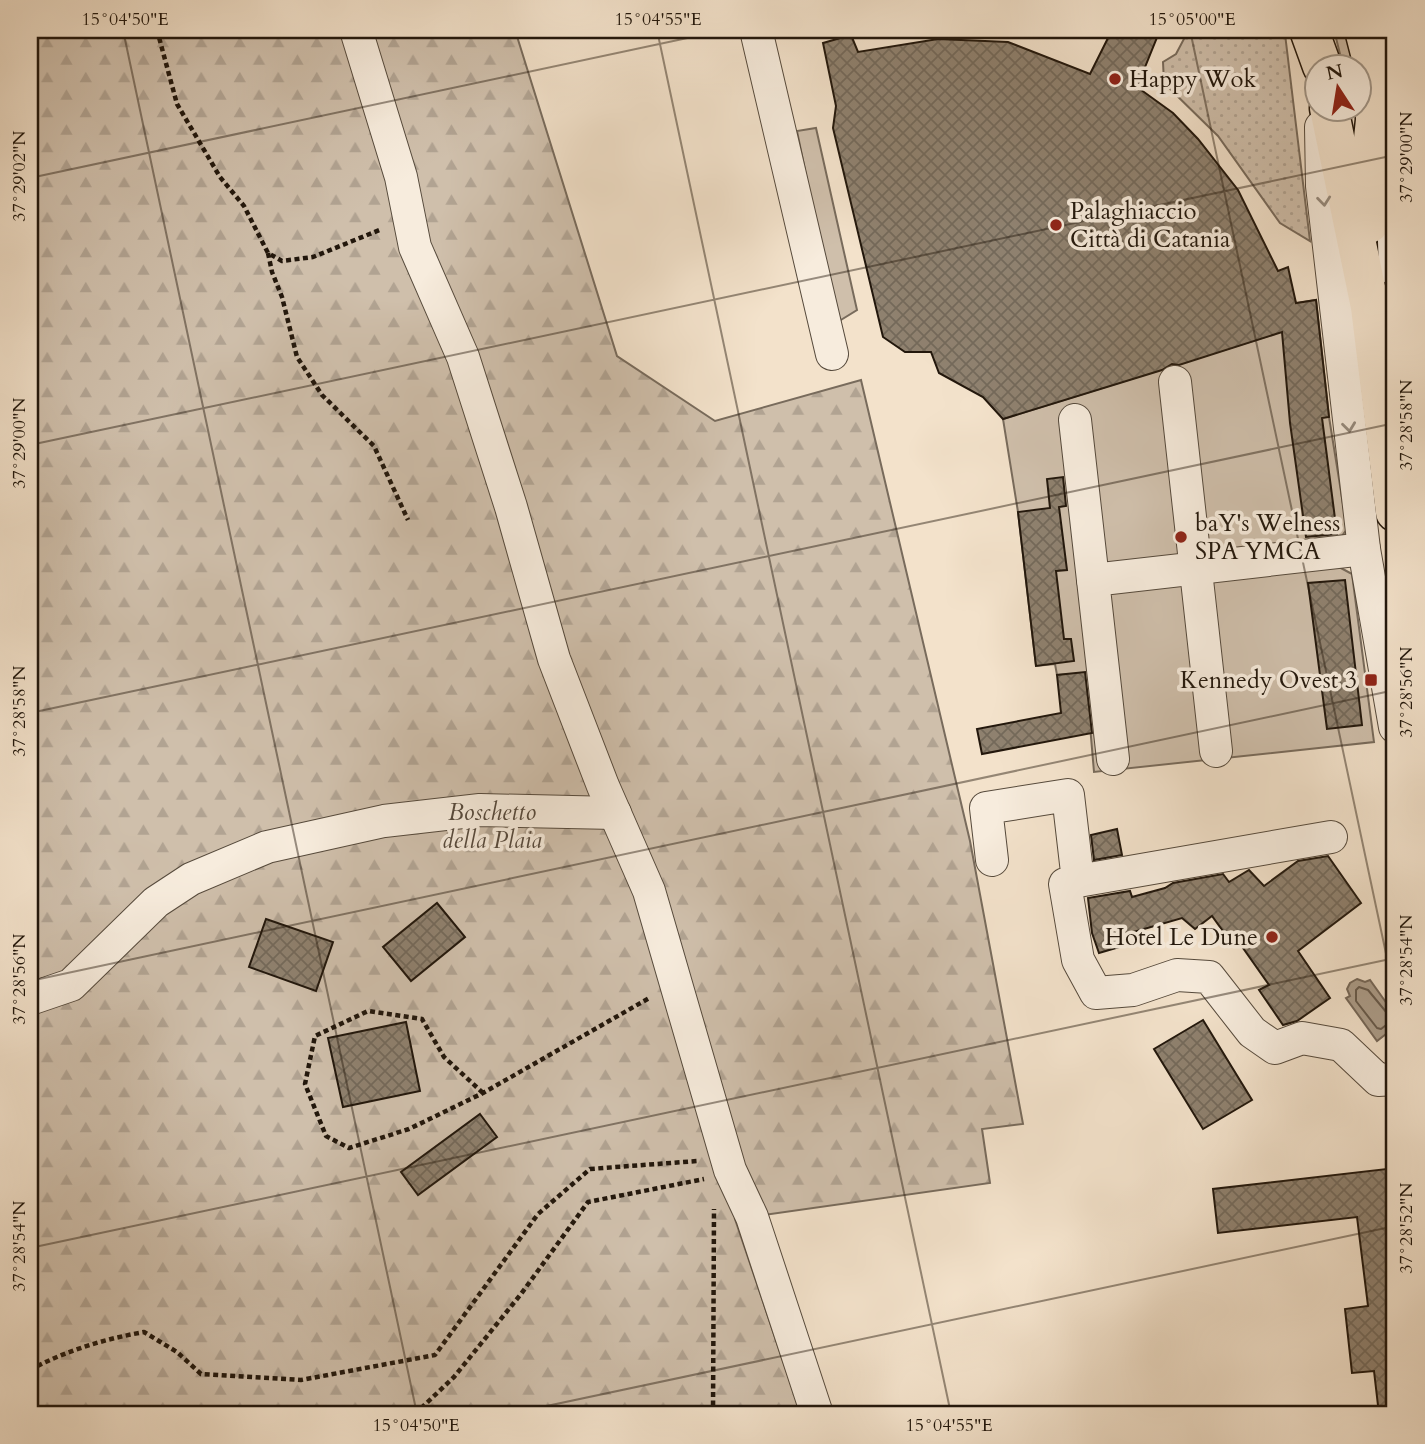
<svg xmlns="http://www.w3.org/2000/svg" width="1425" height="1444" font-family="Cardo,serif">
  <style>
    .grass { fill: #cfbfab; stroke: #786b5c; stroke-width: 2 }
    .forest { fill: url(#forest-firs); stroke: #786b5c; stroke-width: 2 }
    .garden { fill: url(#garden-dots); stroke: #786b5c; stroke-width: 2 }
    .water { fill: #ac9d8a; stroke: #756758; stroke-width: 2 }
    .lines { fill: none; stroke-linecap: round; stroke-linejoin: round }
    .shore { stroke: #675a4b; stroke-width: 2 }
    .building { fill: url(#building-cross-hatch); stroke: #22170c; stroke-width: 2 }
    .minor-casing { stroke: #564a3c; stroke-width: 34 }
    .major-casing { stroke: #22170c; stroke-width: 41 }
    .path { stroke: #22170c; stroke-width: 4.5; stroke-dasharray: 5 3.5; stroke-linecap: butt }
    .minor { stroke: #f7ecdd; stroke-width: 32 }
    .major { stroke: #f3e2cb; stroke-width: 38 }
    .oneway { stroke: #978c7f }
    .ticks { fill: none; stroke: #22170c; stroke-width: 2; stroke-opacity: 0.45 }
    .poi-dot { fill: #8f2418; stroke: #f7ecdd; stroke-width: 2.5 }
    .labels { text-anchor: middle; stroke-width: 7; stroke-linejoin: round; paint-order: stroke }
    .poi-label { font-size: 24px; fill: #22170c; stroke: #f7ecdd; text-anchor: start }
    .park-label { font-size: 24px; font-style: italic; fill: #56493c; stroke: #f7ecdd }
    .neatline { fill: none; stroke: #22170c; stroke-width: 2.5 }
    .ticks-label { font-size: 18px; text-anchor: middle; fill: #22170c }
  </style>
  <defs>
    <pattern id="forest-firs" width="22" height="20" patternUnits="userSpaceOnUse" patternTransform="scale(1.75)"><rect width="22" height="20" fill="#cfbfab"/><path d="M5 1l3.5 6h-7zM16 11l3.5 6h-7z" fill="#b1a392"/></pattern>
    <pattern id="garden-dots" width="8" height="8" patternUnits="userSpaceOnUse" patternTransform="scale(1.75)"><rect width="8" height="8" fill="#cfbfab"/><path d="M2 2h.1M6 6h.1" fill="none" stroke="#b1a392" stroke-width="1.8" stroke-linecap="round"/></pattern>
    <pattern id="building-cross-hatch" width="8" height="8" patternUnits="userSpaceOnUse" patternTransform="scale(1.75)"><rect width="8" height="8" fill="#8f816f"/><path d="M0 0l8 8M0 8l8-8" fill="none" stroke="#74695a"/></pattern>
  </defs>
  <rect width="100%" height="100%" fill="#f3e2cb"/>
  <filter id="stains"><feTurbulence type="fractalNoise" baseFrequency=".00286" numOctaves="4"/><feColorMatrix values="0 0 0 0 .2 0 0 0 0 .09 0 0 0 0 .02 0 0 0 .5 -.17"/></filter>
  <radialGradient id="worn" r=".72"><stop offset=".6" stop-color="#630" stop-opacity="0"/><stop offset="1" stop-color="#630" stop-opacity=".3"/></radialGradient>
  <g class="grass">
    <polygon points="1334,30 1349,30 1358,66 1343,66"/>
    <polygon points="816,128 857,310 836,323 797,131"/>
    <polygon points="1316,300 1329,417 1347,529 1336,544 1339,567 1352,574 1374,742 1094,772 1088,702 1075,674 1057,675 1055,664 1036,666 1018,512 1003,419 1275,334 1280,306"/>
  </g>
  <polygon class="forest" points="30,30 515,30 617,356 715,421 861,380 970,841 1023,1124 982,1129 990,1183 735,1219 801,1414 30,1414"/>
  <polygon class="garden" points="1201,30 1280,30 1285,34 1310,241 1280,223 1218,136 1164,83 1163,62 1176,54 1186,35"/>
  <polygon class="water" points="1357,979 1365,982 1370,980 1395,1015 1395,1027 1377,1041 1346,998 1350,996 1347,989 1350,983"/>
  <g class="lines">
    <polygon class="shore" points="1359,987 1368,990 1391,1018 1390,1022 1381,1029 1377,1028 1356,1001 1356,990"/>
  </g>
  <g class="building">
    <polygon points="1112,30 1160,30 1137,87 1173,113 1198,139 1238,190 1278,271 1288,267 1296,303 1316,300 1329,417 1322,418 1337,534 1306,537 1290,423 1282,332 1179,365 1172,364 1162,370 1003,419 983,397 939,373 931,352 905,352 883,337 833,128 836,106 823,43 851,35 858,52 938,39 1008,42 1090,74"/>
    <polygon points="1063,477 1066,506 1059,507 1067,570 1056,571 1064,639 1071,639 1074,661 1036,666 1018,512 1050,508 1047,479"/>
    <polygon points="1345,580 1362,725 1327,729 1308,583"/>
    <polygon points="1085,672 1092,733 982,754 977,729 1061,713 1057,675"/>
    <polygon points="1117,829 1122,855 1094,860 1091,835"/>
    <polygon points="1328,856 1361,903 1298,951 1330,998 1297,1021 1283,1025 1259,990 1269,985 1238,941 1233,945 1212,916 1195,929 1182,918 1130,933 1133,943 1099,953 1092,933 1088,898 1130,891 1132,897 1165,888 1173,883 1223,874 1229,882 1249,870 1264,886 1298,861"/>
    <polygon points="437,903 465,937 411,981 383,947"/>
    <polygon points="266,919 333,942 316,991 249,967"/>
    <polygon points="1203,1020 1252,1100 1203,1129 1154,1049"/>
    <polygon points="406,1022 420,1091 343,1107 328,1038"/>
    <polygon points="480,1114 497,1137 418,1195 401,1172"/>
    <polygon points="1395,1168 1395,1414 1379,1414 1374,1371 1352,1373 1345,1309 1368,1306 1357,1217 1218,1233 1213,1189"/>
  </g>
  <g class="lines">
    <defs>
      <g id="minor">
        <polyline points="356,30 401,177 415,247 463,357 511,507 554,659 603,786 649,891 730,1170 752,1217 817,1414"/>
        <polyline points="756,30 832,354"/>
        <polyline points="1385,121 1392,183 1395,270"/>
        <polyline points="1321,127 1322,186 1364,549 1395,727"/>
        <polyline points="1175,382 1216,751"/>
        <polyline points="1075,420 1093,580"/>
        <polyline points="1113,759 1093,580 1364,549"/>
        <polyline points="992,860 986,808 1068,795 1078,881 1065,884 1078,960 1096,993 1133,990 1177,975 1209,977 1252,1032 1275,1048 1302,1038 1341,1045 1378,1080 1395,1079"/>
        <polyline points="1078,881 1331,837"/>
        <polyline points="30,999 71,985 156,902 191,879 267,847 384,821 480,810 615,813"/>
      </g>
      <g id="major">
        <polyline points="1309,30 1322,66"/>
        <polyline points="1364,30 1374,69 1375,120 1368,186 1369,224"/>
        <polyline points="1329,108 1370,307 1395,512"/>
      </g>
    </defs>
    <use href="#minor" class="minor-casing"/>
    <use href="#major" class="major-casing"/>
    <g class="path">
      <polyline points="157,30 177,104 220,177 244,206 268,253 282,261 313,257 382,229"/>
      <polyline points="268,253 272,272 282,297 297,357 322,395 374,446 408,520"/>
      <polyline points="483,1093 444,1057 422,1019 368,1011 315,1036 305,1084 326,1136 349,1148 409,1129 483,1093 651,997"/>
      <path d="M 30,1370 C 65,1351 104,1339 144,1332 L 177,1352 L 201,1374 L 301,1380 L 435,1355 L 538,1214 L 590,1169 L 697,1161"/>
      <polyline points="415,1414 454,1377 521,1294 588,1202 704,1179"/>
      <polyline points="713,1414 714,1209"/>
    </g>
    <use href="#minor" class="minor"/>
    <use href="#major" class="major"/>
  </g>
  <defs><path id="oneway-chevron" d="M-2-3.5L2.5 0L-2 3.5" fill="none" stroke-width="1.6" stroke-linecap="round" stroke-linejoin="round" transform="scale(1.75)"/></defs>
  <g class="oneway">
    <use href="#oneway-chevron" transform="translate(1324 201) rotate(84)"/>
    <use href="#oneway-chevron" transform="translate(1349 427) rotate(83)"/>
  </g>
  <path class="ticks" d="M 123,30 L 417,1414M 657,30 L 951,1414M 1190,30 L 1395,996M 30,178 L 725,30M 30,445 L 1395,155M 30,713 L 1395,423M 30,981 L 1395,690M 30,1248 L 1395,958M 509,1414 L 1395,1226"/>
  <g class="poi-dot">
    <circle cx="1115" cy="79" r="7"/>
    <circle cx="1056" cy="225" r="7"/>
    <circle cx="1181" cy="537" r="7"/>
    <rect x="1364" y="673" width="14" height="14" rx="3.5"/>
    <circle cx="1272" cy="937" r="7"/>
  </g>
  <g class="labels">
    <g class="poi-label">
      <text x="1129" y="87">Happy Wok</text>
      <text x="1070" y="219">Palaghiaccio<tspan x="1070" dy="28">Città di Catania</tspan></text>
      <text x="1195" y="531">baY's Welness<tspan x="1195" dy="28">SPA YMCA</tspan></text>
      <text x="1357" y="688" text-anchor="end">Kennedy Ovest 3</text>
      <text x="1258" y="945" text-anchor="end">Hotel Le Dune</text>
    </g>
    <g class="park-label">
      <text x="492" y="820">Boschetto<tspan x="492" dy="28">della Plaia</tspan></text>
    </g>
  </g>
  <rect width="1425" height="1444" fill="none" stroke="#f3e2cb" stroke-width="77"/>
  <g transform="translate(1338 88) rotate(348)"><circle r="33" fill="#f7ecdd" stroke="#a29789" stroke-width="2"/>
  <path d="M0-5L12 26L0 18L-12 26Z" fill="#8f2418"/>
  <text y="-10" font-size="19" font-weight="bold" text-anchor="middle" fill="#22170c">N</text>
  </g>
  <rect x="38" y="38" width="1348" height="1368" class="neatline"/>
  <g class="ticks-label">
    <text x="125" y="25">15°04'50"E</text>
    <text x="658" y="25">15°04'55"E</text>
    <text x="1192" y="25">15°05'00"E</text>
    <text transform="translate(1406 157) rotate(-90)" y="6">37°29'00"N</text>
    <text transform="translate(19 176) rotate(-90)" y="6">37°29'02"N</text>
    <text transform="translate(1406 425) rotate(-90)" y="6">37°28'58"N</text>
    <text transform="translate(19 443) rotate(-90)" y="6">37°29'00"N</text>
    <text transform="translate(1406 692) rotate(-90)" y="6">37°28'56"N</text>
    <text transform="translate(19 711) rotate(-90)" y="6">37°28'58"N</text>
    <text transform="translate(1406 960) rotate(-90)" y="6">37°28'54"N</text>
    <text transform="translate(19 979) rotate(-90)" y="6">37°28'56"N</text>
    <text transform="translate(1406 1228) rotate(-90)" y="6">37°28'52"N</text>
    <text transform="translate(19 1246) rotate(-90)" y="6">37°28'54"N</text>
    <text x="416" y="1431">15°04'50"E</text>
    <text x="949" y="1431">15°04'55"E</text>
  </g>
  <rect width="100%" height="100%" filter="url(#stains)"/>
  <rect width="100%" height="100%" fill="url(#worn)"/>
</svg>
